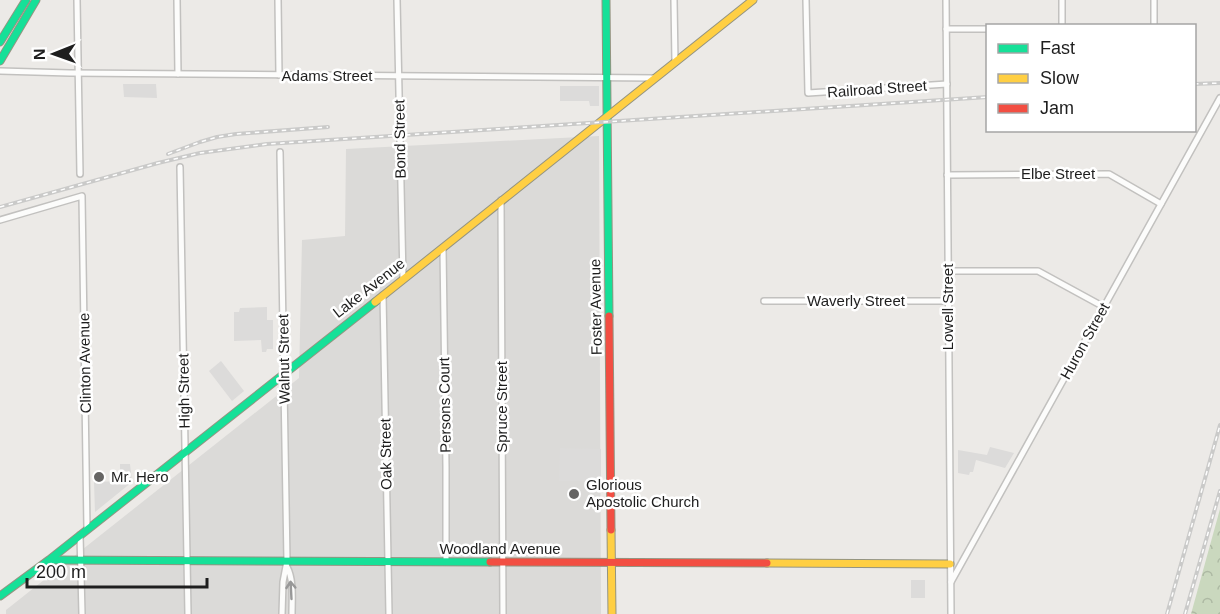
<svg xmlns="http://www.w3.org/2000/svg" width="1220" height="614" font-family="Helvetica,sans-serif">
  <style>
    .residential { fill: #dbdad8 }
    .forest { fill: url(#forest-crowns) }
    .parking { fill: #dcdbda }
    .lines { fill: none; stroke-linecap: round; stroke-linejoin: round }
    .street-casing { stroke: #c2c1bf; stroke-width: 8 }
    .fast-casing { stroke: #949481; stroke-width: 9 }
    .slow-casing { stroke: #949481; stroke-width: 9 }
    .jam-casing { stroke: #949481; stroke-width: 9 }
    .street { stroke: #fcfcfb; stroke-width: 5 }
    .fast { stroke: #16e098; stroke-width: 7 }
    .slow { stroke: #ffcf43; stroke-width: 7 }
    .jam { stroke: #f24e42; stroke-width: 7 }
    .rail-casing { stroke: #cacac9; stroke-width: 4 }
    .rail { stroke: #fff; stroke-width: 1.5; stroke-dasharray: 4.5; stroke-linecap: butt }
    .oneway { stroke: #989898 }
    .poi-dot { fill: #666564; stroke: #fff; stroke-width: 2 }
    .labels { text-anchor: middle; stroke-width: 5; stroke-linejoin: round; paint-order: stroke }
    .street-label { font-size: 15px; fill: #1e1e1e; stroke: #fff }
    .poi-label { font-size: 15px; fill: #1e1e1e; stroke: #fff; text-anchor: start }
  </style>
  <defs>
    <pattern id="forest-crowns" width="20" height="18" patternUnits="userSpaceOnUse" patternTransform="scale(1.5)"><rect width="20" height="18" fill="#cad8be"/><path d="M2 6a3 3 0 1 1 6 0M12 15a3 3 0 1 1 6 0" fill="none" stroke="#adb9a3"/></pattern>
  </defs>
  <rect width="100%" height="100%" fill="#eceae7"/>
  <polygon class="residential" points="599,136 601,614 6,614 6,610 299,378 302,240 345,236 346,149"/>
  <polygon class="forest" points="1220,509 1220,614 1191,614"/>
  <g class="parking">
    <polygon points="123,84 156,84 157,98 124,97"/>
    <polygon points="560,86 599,86 599,106 590,106 589,101 560,101"/>
    <polygon points="267,307 267,320 273,320 273,349 267,349 266,352 262,352 261,340 234,341 234,312 239,312 240,308"/>
    <polygon points="221,361 244,391 232,401 209,371"/>
    <polygon points="990,447 1014,453 1005,468 976,460 973,472 970,472 969,475 958,473 958,450 987,455"/>
    <polygon points="560,448 601,449 601,490 587,490 586,481 559,481"/>
    <polygon points="120,464 130,464 132,482 95,512 94,482 120,481"/>
    <rect x="911" y="580" width="14" height="18"/>
  </g>
  <g class="lines">
    <defs>
      <g id="street">
        <polyline points="77,0 80,174"/>
        <polyline points="177,0 178,74"/>
        <polyline points="278,0 279,75"/>
        <polyline points="397,0 403,279"/>
        <polyline points="674,0 675,62"/>
        <polyline points="806,0 808,93 947,84"/>
        <polyline points="946,0 951,614"/>
        <polyline points="1062,0 1062,26"/>
        <polyline points="1154,0 1154,26"/>
        <polyline points="946,29 988,29"/>
        <polyline points="0,71 70,73 655,78"/>
        <polyline points="280,152 287,561 283,582 282,614"/>
        <polyline points="180,167 188,614"/>
        <polyline points="947,175 1109,174 1161,204"/>
        <polyline points="501,200 503,614"/>
        <polyline points="0,220 82,196 87,529"/>
        <polyline points="443,248 446,467 446,562"/>
        <polyline points="948,271 1038,271 1104,307"/>
        <polyline points="383,295 389,614"/>
        <polyline points="764,301 948,301"/>
        <polyline points="80,535 82,614"/>
        <path d="M 287,567 C 294,580 292,599 292,614"/>
        <polyline points="951,582 1220,98"/>
      </g>
      <g id="fast">
        <polyline points="606,0 609,316"/>
        <polyline points="0,42 26,0"/>
        <polyline points="0,61 36,0"/>
        <polyline points="50,560 490,562"/>
        <polyline points="0,596 49,560 375,302"/>
      </g>
      <g id="slow">
        <polyline points="375,302 753,0"/>
        <polyline points="611,530 612,614"/>
        <polyline points="767,563 950,564"/>
      </g>
      <g id="jam">
        <polyline points="609,316 611,530"/>
        <polyline points="490,562 767,563"/>
      </g>
    </defs>
    <use href="#street" class="street-casing"/>
    <use href="#fast" class="fast-casing"/>
    <use href="#slow" class="slow-casing"/>
    <use href="#jam" class="jam-casing"/>
    <use href="#street" class="street"/>
    <use href="#fast" class="fast"/>
    <use href="#slow" class="slow"/>
    <use href="#jam" class="jam"/>
    <defs>
      <g id="rail">
        <polyline points="1194,84 1220,83"/>
        <polyline points="168,154 200,142 217,137 236,134 328,127"/>
        <polyline points="0,207 158,163 200,153 267,144 988,97"/>
        <polyline points="1167,614 1220,425"/>
        <polyline points="1185,614 1220,491"/>
      </g>
    </defs>
    <use href="#rail" class="rail-casing"/>
    <use href="#rail" class="rail"/>
  </g>
  <defs><path id="oneway-shaft" d="M-6 0H5M1.5-3L5.5 0L1.5 3" fill="none" stroke-width="1.6" stroke-linecap="round" stroke-linejoin="round" transform="scale(1.5)"/></defs>
  <use class="oneway" href="#oneway-shaft" transform="translate(291 590) rotate(-93)"/>
  <g class="poi-dot">
    <circle cx="99" cy="477" r="6"/>
    <circle cx="574" cy="494" r="6"/>
  </g>
  <g class="labels">
    <g class="street-label">
      <text x="327" y="81">Adams Street</text>
      <text transform="translate(877 89) rotate(-4)" y="5">Railroad Street</text>
      <text transform="translate(400 139) rotate(-91)" y="5">Bond Street</text>
      <text x="1058" y="179">Elbe Street</text>
      <text transform="translate(369 288) rotate(-38)" y="5">Lake Avenue</text>
      <text x="856" y="306">Waverly Street</text>
      <text transform="translate(596 307) rotate(-91)" y="5">Foster Avenue</text>
      <text transform="translate(948 307) rotate(-90)" y="5">Lowell Street</text>
      <text transform="translate(1085 341) rotate(-61)" y="5">Huron Street</text>
      <text transform="translate(284 359) rotate(-91)" y="5">Walnut Street</text>
      <text transform="translate(85 363) rotate(-91)" y="5">Clinton Avenue</text>
      <text transform="translate(184 391) rotate(-91)" y="5">High Street</text>
      <text transform="translate(445 405) rotate(-91)" y="5">Persons Court</text>
      <text transform="translate(502 407) rotate(-90)" y="5">Spruce Street</text>
      <text transform="translate(386 454) rotate(-91)" y="5">Oak Street</text>
      <text x="500" y="554">Woodland Avenue</text>
    </g>
    <g class="poi-label">
      <text x="111" y="482">Mr. Hero</text>
      <text x="586" y="490">Glorious<tspan x="586" dy="17">Apostolic Church</tspan></text>
    </g>
  </g>
  <rect x="986" y="24" width="210" height="108" fill="#ffffff" stroke="#a5a5a5" stroke-width="1.5"/>
  <rect x="998" y="44" width="30" height="9" fill="#16e098" stroke="#a5a5a5" stroke-width="1.5"/>
  <text x="1040" y="54" font-size="18" fill="#1e1e1e">Fast</text>
  <rect x="998" y="74" width="30" height="9" fill="#ffcf43" stroke="#a5a5a5" stroke-width="1.5"/>
  <text x="1040" y="84" font-size="18" fill="#1e1e1e">Slow</text>
  <rect x="998" y="104" width="30" height="9" fill="#f24e42" stroke="#a5a5a5" stroke-width="1.5"/>
  <text x="1040" y="114" font-size="18" fill="#1e1e1e">Jam</text>
  <g transform="translate(54 54) rotate(269)" stroke="#ffffff" stroke-width="4.5" paint-order="stroke">
  <path d="M0-4.5L10 22L0 15L-10 22Z" fill="#1e1e1e"/>
  <text y="-9" font-size="16" font-weight="bold" text-anchor="middle" fill="#1e1e1e">N</text>
  </g>
  <path d="M27 578v9h180v-9" fill="none" stroke="#1e1e1e" stroke-width="3"/>
  <text x="36" y="578" font-size="18" fill="#1e1e1e" stroke="#ffffff" stroke-width="4.5" paint-order="stroke">200 m</text>
</svg>
